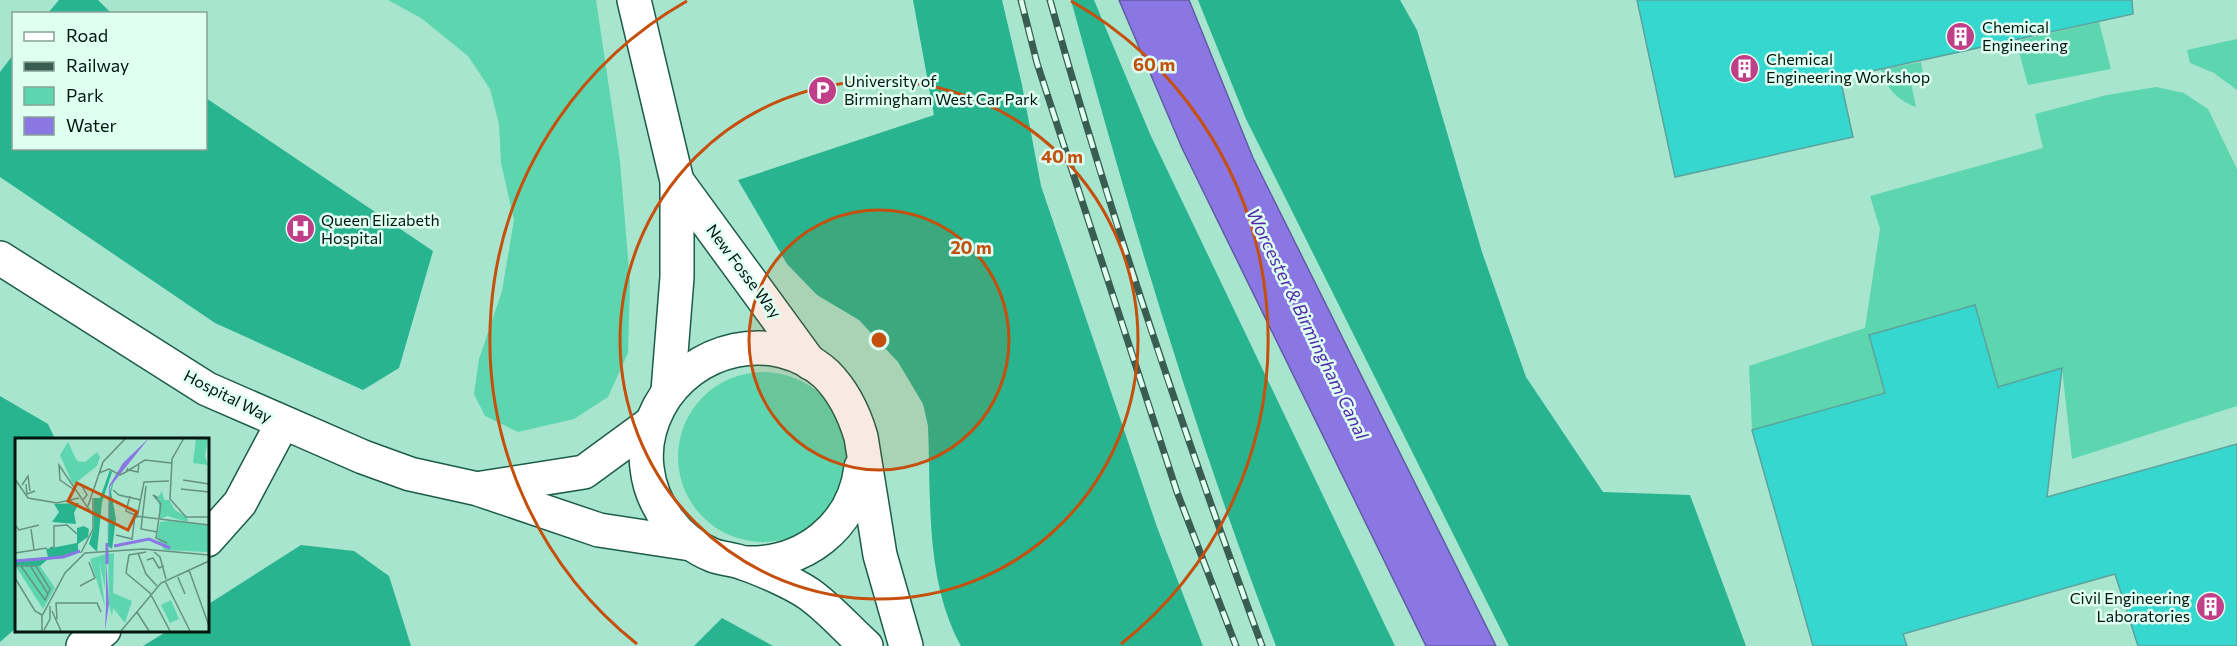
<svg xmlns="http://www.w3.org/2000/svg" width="2237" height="646" font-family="Commissioner,sans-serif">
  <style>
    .green { fill: #5dd6b0 }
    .forest { fill: #28b48e }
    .water { fill: #8b77e4; stroke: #615aa4; stroke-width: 1.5 }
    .building { fill: #35d7cf; stroke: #5ca29d; stroke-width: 1.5 }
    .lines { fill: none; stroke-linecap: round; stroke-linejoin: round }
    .minor-casing { stroke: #1d5c49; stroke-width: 36 }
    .minor { stroke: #fff; stroke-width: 33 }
    .rail-casing { stroke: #395d50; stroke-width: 7 }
    .rail { stroke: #e0fff3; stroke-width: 4.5; stroke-dasharray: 14; stroke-linecap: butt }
    .ring { fill: none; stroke: #c54f0c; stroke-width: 3 }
    .labels { text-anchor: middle; stroke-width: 5; stroke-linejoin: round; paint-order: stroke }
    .poi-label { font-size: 16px; fill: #00160e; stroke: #e0fff3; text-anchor: start }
    .street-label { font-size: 16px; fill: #00160e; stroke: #e0fff3 }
    .water-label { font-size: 18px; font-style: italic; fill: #522bab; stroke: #e0fff3 }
    .inset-river { fill: none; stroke: #8b77e4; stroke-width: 3 }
    .inset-road { fill: none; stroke: #649281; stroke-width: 1.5 }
    .view { fill: #c54f0c; fill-opacity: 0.15; stroke: #c54f0c; stroke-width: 3 }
    .inset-edge { fill: none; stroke: #00160e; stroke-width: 3 }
    .centre { fill: #c54f0c; stroke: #e0fff3; stroke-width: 3 }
    .ring-label { font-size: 18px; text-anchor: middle; font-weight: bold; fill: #c54f0c; stroke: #e0fff3; stroke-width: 5; stroke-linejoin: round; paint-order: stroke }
  </style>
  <rect width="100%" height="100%" fill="#a7e5ce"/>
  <g class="green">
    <polygon points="388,0 596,0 620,161 630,282 628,353 608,397 574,419 518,432 485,416 474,394 479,359 502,291 514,220 501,163 499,124 490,89 468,56 421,18"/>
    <path d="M 1877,0 L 1890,68 L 1921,62 L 1923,75 L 1910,78 L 1916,107 C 1870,91 1878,40 1877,0 Z"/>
    <polygon points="2099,22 2111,69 2028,85 2016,41"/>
    <polygon points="2237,39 2237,90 2214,73 2190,63 2187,50"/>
    <polygon points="2156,87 2184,93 2208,109 2237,169 2237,406 2072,459 2062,368 1998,387 1975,305 1869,335 1891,414 1834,407 1752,430 1749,366 1865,328 1880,229 1870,196 2043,148 2035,114 2107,95"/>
    <circle cx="763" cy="457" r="85"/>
  </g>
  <g class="forest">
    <polygon points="59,0 98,0 111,13 48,13"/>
    <path d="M 913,0 L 1002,0 L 1022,85 L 1041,186 L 1157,527 L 1203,646 L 961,646 C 925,581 931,498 928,426 L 923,404 L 898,362 L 859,320 L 817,295 L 787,264 L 738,180 L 934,115 Z"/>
    <path d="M 1071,0 L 1094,0 L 1150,134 L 1395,646 L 1276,646 C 1195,436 1130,217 1071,0 Z"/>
    <polygon points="1198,0 1400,0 1417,30 1482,252 1526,377 1603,492 1690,495 1746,646 1509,646 1246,119"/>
    <polygon points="13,55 14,148 206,148 206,98 433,251 399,368 363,390 215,323 0,177 0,72"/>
    <polygon points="0,396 48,424 55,439 16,439 16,628 0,642"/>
    <polygon points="301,545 354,551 389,576 411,646 143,646 169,630 207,630 207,605"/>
    <polygon points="722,618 773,646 694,646"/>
  </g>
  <polygon class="water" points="1119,0 1189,0 1253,158 1496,646 1426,646 1182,148"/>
  <g class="building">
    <polygon points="1637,0 2132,0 2133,14 1840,78 1853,137 1675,177"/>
    <polygon points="1975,305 1998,387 2062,368 2047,497 2237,444 2237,646 2138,646 2115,574 1903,634 1907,646 1813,646 1752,430 1885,393 1869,335"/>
  </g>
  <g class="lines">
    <defs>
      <g id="minor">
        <polyline points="634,0 677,181 677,277 668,391"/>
        <polyline points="677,181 810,363"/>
        <polyline points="0,258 207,389 363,457 410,474 478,489 599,530 691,544"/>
        <polyline points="482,488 584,472 651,423"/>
        <polyline points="207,540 240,503 282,424"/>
        <path d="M 745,563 C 803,565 854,527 861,467"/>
        <polyline points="83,646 104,630"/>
        <path d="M 866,646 C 847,629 829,608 809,594 C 793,583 761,569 743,563 C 733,559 721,559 712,555 C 677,541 651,505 647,468 C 644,445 649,426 659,407 C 691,347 774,327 826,374 C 844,392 854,413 861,437 L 880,555 L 906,646"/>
      </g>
    </defs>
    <use href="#minor" class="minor-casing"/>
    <use href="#minor" class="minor"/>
    <defs>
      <g id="rail">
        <polyline points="1021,0 1037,63 1177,492 1236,646"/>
        <path d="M 1050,0 C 1111,219 1184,433 1262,646"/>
      </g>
    </defs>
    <use href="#rail" class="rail-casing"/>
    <use href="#rail" class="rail"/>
  </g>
  <circle cx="879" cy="340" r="130" fill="#c54f0c" fill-opacity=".12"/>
  <g class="ring">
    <circle cx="879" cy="340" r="130"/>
    <circle cx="879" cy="340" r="259"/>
    <path d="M637 644A389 389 0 0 1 687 1M1071 1A389 389 0 0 1 1121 644"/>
  </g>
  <defs>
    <symbol id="building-disc" viewBox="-11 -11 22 22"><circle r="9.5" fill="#c13f88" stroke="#e0fff3"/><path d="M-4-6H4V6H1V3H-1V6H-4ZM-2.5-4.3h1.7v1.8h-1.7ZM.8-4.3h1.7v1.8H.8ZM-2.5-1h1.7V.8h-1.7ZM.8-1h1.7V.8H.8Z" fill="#fff"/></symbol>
    <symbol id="parking-disc" viewBox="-11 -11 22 22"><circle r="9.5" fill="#c13f88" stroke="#e0fff3"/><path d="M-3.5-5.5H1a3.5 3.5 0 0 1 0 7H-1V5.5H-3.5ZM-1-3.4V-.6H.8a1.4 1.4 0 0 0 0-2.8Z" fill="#fff"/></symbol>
    <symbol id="hospital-disc" viewBox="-11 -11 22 22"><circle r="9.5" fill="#c13f88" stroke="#e0fff3"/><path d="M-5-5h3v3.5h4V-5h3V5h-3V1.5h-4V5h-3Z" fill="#fff"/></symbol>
  </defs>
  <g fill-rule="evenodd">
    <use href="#building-disc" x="1944" y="20" width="33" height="33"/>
    <use href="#building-disc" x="1728" y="52" width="33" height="33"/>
    <use href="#parking-disc" x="806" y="74" width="33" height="33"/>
    <use href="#hospital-disc" x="284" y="212" width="33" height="33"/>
    <use href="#building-disc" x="2194" y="590" width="33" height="33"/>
  </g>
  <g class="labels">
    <g class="poi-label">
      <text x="1982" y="33">Chemical<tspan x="1982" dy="18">Engineering</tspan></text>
      <text x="1766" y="65">Chemical<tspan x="1766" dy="18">Engineering Workshop</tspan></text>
      <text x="844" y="87">University of<tspan x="844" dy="18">Birmingham West Car Park</tspan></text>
      <text x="321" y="226">Queen Elizabeth<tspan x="321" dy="18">Hospital</tspan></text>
      <text x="2190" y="604" text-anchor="end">Civil Engineering<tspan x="2190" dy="18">Laboratories</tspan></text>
    </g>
    <g class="street-label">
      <text transform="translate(744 271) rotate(53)" y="6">New Fosse Way</text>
      <text transform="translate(228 396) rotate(27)" y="6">Hospital Way</text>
    </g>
    <g class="water-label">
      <text transform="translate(1307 324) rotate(64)" y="6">Worcester &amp; Birmingham Canal</text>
    </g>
  </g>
  <g transform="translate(15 438)">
    <rect width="194" height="194" fill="#a7e5ce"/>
    <path d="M 181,0 L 193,0 L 190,18 L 193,27 L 178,25 ZM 53,4 L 62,23 L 70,24 L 82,14 L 85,19 L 82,28 L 58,47 L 45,17 ZM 147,53 L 149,62 L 154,62 L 160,72 L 173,80 L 172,84 L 152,78 L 145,81 L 143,59 ZM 154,83 L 193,87 L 193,114 L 149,112 L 142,99 L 145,84 ZM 99,115 L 98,155 L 117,163 L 110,185 L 98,170 L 97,179 L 94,166 L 93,116 ZM 91,116 L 90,151 L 84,123 L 90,169 L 75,121 ZM 0,127 L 25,128 L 40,150 L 28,171 ZM 156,162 L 164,181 L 155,185 L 146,167 Z" fill="#5dd6b0"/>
    <path d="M 95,32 L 97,34 L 87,64 L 82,114 L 74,106 L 79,89 L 79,60 L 85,60 ZM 100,39 L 96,54 L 101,81 L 97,111 L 93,108 L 94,65 L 95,53 ZM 64,65 L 59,75 L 61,86 L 37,84 L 44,74 L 39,66 ZM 69,88 L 74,91 L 73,99 L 63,106 L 63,114 L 32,122 L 25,128 L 0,127 L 0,122 L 33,119 L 31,111 L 62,105 L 62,90 Z" fill="#28b48e"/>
    <path d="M 134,0 L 95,49 L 92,108 L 94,48 L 108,25 ZM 91,122 L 94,166 L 90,193 L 91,167 Z" fill="#8b77e4"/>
    <path class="inset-river" d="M 99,108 L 134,101 L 155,110M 0,123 L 48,119 L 65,113M 92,126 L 92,105"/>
    <path class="inset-road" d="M 169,0 L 157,21 L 155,61 L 171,79 L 194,79M 0,17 L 0,36M 113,30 L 111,34 L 130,22 L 156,25M 114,32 L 123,34 L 124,25M 84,35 L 94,31 L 105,37 L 111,34M 0,41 L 13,60 L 42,65 L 64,60M 168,42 L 194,46M 11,46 L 12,56 L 20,53M 66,46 L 72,57 L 67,63M 7,47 L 13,38 L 15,53M 131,48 L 126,91 L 142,94M 58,51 L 45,42 L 44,27 L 77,76M 166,51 L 194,54M 98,52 L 104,57 L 126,62M 143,60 L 138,57 L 146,66 L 141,100 L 152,105M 73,68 L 88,24 L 111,0M 120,78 L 194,87M 122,80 L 129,44 L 154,43M 0,87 L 4,92 L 24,87M 16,91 L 19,112M 101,97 L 117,101 L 120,77 L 111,73 L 115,58M 35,110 L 39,109 L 39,88 L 52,87 L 62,96M 131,114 L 114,117 L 111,135 L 135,155 L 155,193M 139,114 L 145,119 L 151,141M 0,115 L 32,110M 66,115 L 78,91 L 78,60M 123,115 L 131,136 L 142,148M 132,122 L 138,120 L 144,130 L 149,128M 0,129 L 2,128 L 21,128 L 35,151 L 30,162 L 6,128M 16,129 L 33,156M 174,132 L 194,188M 162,137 L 170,156M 0,140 L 20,173 L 27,177M 150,143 L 175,193M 65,148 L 80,140 L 74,124M 37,173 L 46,193M 122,174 L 134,193M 42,181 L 41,165 L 82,165 L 86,174M 29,192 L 35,181 L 35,168M 27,193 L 27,178 L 50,135 L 70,115 L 128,111 L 194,117M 106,193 L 146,145 L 194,123"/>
    <path class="view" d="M 62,45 L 122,74 L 113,92 L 53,63 Z"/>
    <rect width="194" height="194" class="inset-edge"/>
  </g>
  <circle cx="879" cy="340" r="9" class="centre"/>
  <g class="ring-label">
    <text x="1154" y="71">60 m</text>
    <text x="1062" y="163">40 m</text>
    <text x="971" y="254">20 m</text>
  </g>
  <rect x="12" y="12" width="195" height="138" fill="#e0fff3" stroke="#86a297" stroke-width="1.5"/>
  <rect x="24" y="32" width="30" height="9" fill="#ffffff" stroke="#86a297" stroke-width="1.5"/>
  <text x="66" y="42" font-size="18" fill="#00160e">Road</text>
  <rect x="24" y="62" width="30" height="9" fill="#395d50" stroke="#86a297" stroke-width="1.5"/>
  <text x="66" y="72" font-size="18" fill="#00160e">Railway</text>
  <rect x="24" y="87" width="30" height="18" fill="#5dd6b0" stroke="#86a297" stroke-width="1.5"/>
  <text x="66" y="102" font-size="18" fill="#00160e">Park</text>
  <rect x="24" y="117" width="30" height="18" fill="#8b77e4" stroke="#86a297" stroke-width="1.5"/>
  <text x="66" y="132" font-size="18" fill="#00160e">Water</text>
</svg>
